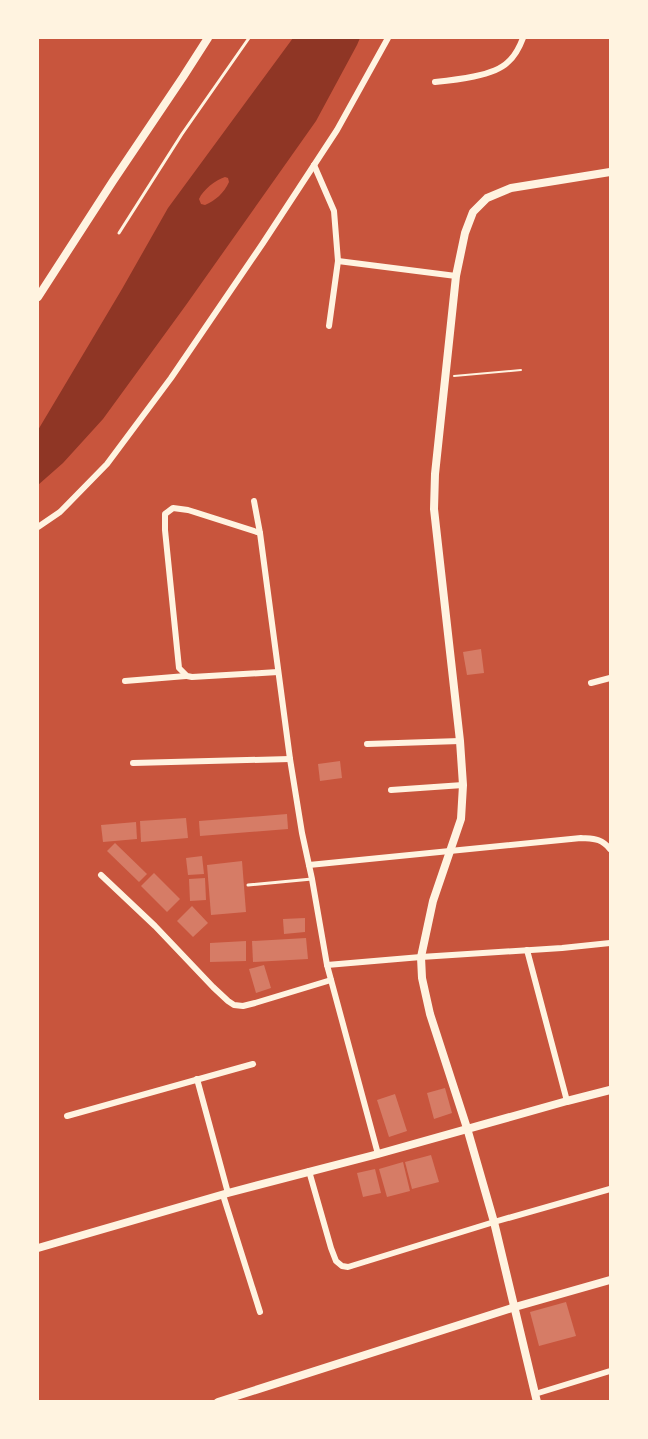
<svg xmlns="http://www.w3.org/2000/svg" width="648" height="1439" font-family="'Golos Text',sans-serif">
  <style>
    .water { fill: #8f3625; fill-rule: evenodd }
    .building { fill: #d67c66 }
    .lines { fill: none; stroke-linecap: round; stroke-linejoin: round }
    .path { stroke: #fff3e0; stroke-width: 2 }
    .service { stroke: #fff3e0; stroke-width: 3 }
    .minor { stroke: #fff3e0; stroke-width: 6 }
    .tertiary { stroke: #fff3e0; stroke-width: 8 }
  </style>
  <rect width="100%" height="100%" fill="#c8553d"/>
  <path class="water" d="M 293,38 L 360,38 L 357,45 L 316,121 L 186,305 L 103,419 L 63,463 L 38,485 L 38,430 L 122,289 L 168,208 ZM 225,177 L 228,178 L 229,182 C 224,193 215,201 205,205 L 201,204 L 199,199 C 203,190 215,180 225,177 Z"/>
  <g class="building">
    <polygon points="481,649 484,673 467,675 463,652"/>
    <polygon points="340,761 342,778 320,781 318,764"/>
    <polygon points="287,814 288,829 200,836 199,821"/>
    <polygon points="186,818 188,838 141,842 140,821"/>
    <polygon points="136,822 137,839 103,842 101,825"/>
    <polygon points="115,843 147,874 139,882 107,851"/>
    <polygon points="202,856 204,874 188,875 186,858"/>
    <polygon points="242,861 246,912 211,915 207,865"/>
    <polygon points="154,873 180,899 167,912 141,886"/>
    <polygon points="205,878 206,900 190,901 189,879"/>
    <polygon points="192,906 208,923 193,937 177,921"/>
    <polygon points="305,918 305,932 284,934 283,919"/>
    <polygon points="306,938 308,959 253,962 252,941"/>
    <polygon points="246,941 246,961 210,962 210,943"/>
    <polygon points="264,965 271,988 256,993 249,969"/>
    <polygon points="445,1088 452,1113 434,1119 427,1093"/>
    <polygon points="395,1094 407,1131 389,1137 377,1100"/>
    <polygon points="431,1155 439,1182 412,1189 405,1162"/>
    <polygon points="403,1162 410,1191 387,1197 379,1169"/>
    <polygon points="375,1169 381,1193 363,1197 357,1173"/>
    <polygon points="566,1302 576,1336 539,1346 530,1312"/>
  </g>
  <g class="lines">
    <polyline class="path" points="454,376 521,370"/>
    <g class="service">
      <polyline points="119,233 182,134 249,38"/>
      <polyline points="248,885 312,879"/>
    </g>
    <g class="minor">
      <path d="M 435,82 C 455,80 494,76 508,62 C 515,56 520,46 523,38"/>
      <polyline points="314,165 334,211 338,261 329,326"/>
      <polyline points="338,261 456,276"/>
      <polyline points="254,501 260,533 290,759 302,833 312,879 327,965 378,1154"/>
      <polyline points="38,527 60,512 107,464 171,378 263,243 337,130 388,38"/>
      <polyline points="260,533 188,510 173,508 165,514 165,530 179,668 187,676 192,677 278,672"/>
      <polyline points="125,681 186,676"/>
      <polyline points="591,683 610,678"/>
      <polyline points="367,744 460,741"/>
      <polyline points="133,763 290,759"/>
      <polyline points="391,790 463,785"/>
      <path d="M 309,865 L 581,838 C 594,839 601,838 610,849"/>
      <polyline points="101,875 155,926 213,987 228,1001 234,1005 243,1006 255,1003 331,980"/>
      <polyline points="527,950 567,1101"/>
      <polyline points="327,965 421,957 562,948 610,943"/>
      <polyline points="197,1079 228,1193"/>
      <polyline points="67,1116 253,1064"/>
      <polyline points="309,1171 331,1248 336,1261 342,1266 348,1267 494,1222 610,1189"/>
      <polyline points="223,1195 260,1312"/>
      <polyline points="535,1394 610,1371"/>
    </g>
    <g class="tertiary">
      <polyline points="38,297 113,181 183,77 208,38"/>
      <polyline points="38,1248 228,1193 378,1154 567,1101 610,1090"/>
      <polyline points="218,1402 515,1307 610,1280"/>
      <polyline points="537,1402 494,1222 467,1128 430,1014 422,978 421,957 433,901 461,819 463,785 460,741 434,509 435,474 456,276 465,233 473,212 487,198 511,188 610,172"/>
    </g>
  </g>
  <rect width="648" height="1439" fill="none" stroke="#fff3e0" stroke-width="78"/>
</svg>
